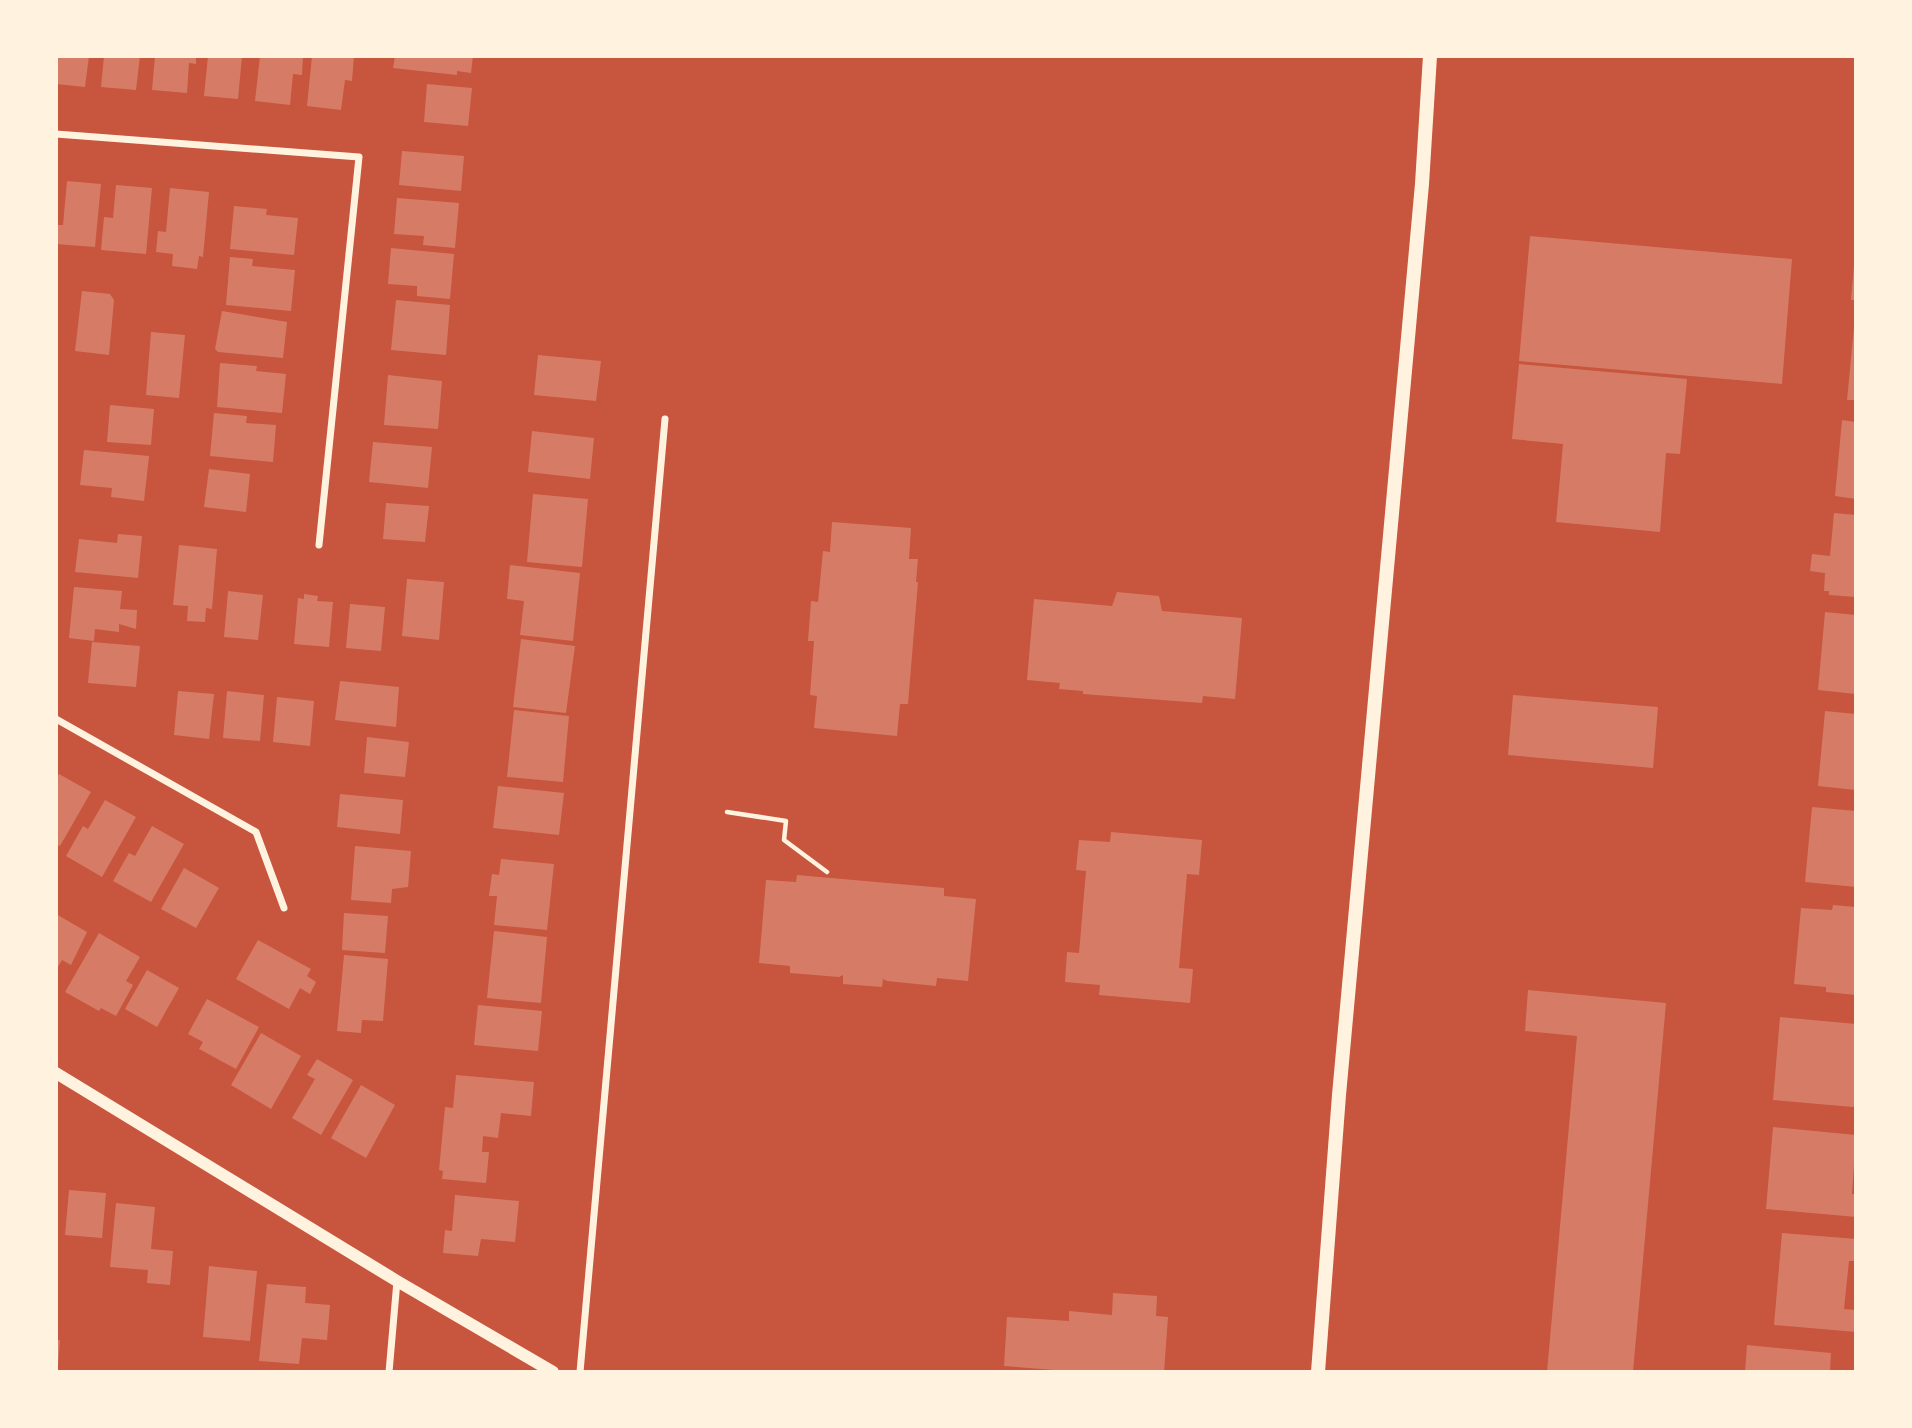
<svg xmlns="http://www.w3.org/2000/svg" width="1912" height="1428" font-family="'Nunito Sans',sans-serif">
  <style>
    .building { fill: #d67c66 }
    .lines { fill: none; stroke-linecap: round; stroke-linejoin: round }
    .path { stroke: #fff3e0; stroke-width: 4.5 }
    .minor { stroke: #fff3e0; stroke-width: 7 }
    .tertiary { stroke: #fff3e0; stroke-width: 12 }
    .secondary { stroke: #fff3e0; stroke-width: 14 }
  </style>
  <rect width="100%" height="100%" fill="#c8553d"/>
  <g class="building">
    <polygon points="56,56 89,56 85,87 56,84"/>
    <polygon points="104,56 140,56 136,90 101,87"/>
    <polygon points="155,56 196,56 196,64 189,63 187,93 152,90"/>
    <polygon points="208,56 242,56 238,99 204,96"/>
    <polygon points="260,56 303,56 302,75 293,74 290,105 255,101"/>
    <polygon points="312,56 354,56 352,81 345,80 341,110 307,106"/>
    <polygon points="395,56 473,56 471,73 457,71 457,75 393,68"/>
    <polygon points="427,84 472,88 468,126 424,122"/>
    <polygon points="402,151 464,156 461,191 399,185"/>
    <polygon points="67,181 101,184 95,247 56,244 56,225 63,225"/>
    <polygon points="116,185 152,188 146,254 101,250 104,217 113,218"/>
    <polygon points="170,188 209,192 203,257 199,256 197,269 172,266 173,254 156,252 158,231 166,232"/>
    <polygon points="397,198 459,203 455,248 423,245 424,236 394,234"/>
    <polygon points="234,206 267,209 266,215 298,218 294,255 230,249"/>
    <polygon points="1530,236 1792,259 1782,384 1519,361"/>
    <polygon points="391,248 454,254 450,299 417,296 417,286 388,284"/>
    <polygon points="230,257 253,259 252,266 295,270 291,311 226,305"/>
    <polygon points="1854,265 1856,265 1856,300 1851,300"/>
    <polygon points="82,291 110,294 114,300 109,355 75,351"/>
    <polygon points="396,300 450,305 446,355 391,350"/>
    <polygon points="222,311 287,322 283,358 218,352 215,349"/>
    <polygon points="1854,327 1856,327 1856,400 1847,400"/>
    <polygon points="151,332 185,335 179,398 146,395"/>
    <polygon points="538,355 601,361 596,401 534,395"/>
    <polygon points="220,363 257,366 256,371 286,374 282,413 217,407"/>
    <polygon points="1519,364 1687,379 1680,454 1666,453 1660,532 1556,522 1563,444 1512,439"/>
    <polygon points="388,375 442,381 438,429 384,425"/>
    <polygon points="110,405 154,409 151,445 107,442"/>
    <polygon points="214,413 247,416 246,423 276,425 273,462 210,456"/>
    <polygon points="1842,420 1856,422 1856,499 1835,496"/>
    <polygon points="532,431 594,438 590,479 528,472"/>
    <polygon points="373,442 432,447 428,488 369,482"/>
    <polygon points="84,450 149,456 144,501 111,497 112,488 80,485"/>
    <polygon points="209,469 250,474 246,512 204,507"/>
    <polygon points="533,494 588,499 582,567 527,562"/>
    <polygon points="386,503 429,506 425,542 383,539"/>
    <polygon points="1834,513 1856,515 1856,597 1829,595 1829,591 1824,591 1825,573 1810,571 1812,554 1830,556"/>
    <polygon points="832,522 911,528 909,559 918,559 916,582 918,582 908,704 900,704 897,736 814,728 817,696 810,695 814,641 808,641 811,601 818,602 823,551 830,552"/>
    <polygon points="118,534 142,536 138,578 75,572 79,539 117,543"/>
    <polygon points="179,545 217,549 212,609 206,608 205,622 187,621 188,606 173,605"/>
    <polygon points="510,565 580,573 573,641 520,635 524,601 507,599"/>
    <polygon points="407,579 444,582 439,640 402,636"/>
    <polygon points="74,587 122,591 120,609 137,610 136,629 119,624 119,632 95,629 94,641 69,638"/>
    <polygon points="228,591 263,595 258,640 224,637"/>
    <polygon points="1117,592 1159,596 1162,611 1242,618 1235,699 1203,696 1202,703 1083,694 1083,691 1059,689 1060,683 1027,680 1034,599 1112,606"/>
    <polygon points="304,594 318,596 317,601 333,602 329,647 294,644 298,598 304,599"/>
    <polygon points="350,604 385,607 381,651 346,648"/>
    <polygon points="1825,612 1856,615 1856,694 1818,690"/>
    <polygon points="521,639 575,646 566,713 513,707"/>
    <polygon points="92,642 140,646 136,687 88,683"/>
    <polygon points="340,681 399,687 396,727 335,720"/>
    <polygon points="178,691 214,694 209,739 174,735"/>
    <polygon points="227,691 264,695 260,741 223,738"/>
    <polygon points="1513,695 1658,707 1653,768 1508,755"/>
    <polygon points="277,697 314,701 310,746 273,742"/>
    <polygon points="514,710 569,716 563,782 507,777"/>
    <polygon points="1825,711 1856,714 1856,790 1818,786"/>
    <polygon points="367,737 409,742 405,777 364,773"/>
    <polygon points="59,774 91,792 60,846 56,844 56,780"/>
    <polygon points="498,786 564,793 559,835 493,828"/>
    <polygon points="340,794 403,800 400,834 337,827"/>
    <polygon points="105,800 136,817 102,877 66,856 83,826 88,829"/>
    <polygon points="1812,807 1856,811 1856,887 1805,882"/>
    <polygon points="152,826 184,844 151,902 113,881 129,853 135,856"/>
    <polygon points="1111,832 1202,840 1199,875 1187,874 1179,968 1193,969 1190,1003 1099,995 1100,985 1065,982 1067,952 1079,953 1086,871 1076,870 1079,840 1110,842"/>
    <polygon points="355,846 411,851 408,887 392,889 391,903 351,900"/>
    <polygon points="501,859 554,864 547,930 494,925 497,896 489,896 492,874 499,875"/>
    <polygon points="184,868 219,888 196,928 161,909"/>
    <polygon points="797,875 944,888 944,896 976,899 968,981 937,978 936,986 887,981 883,979 882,987 843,984 843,975 839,977 790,973 790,966 759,963 766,880 796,882"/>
    <polygon points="1833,905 1856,907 1856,995 1826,992 1826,987 1794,984 1801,908 1832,910"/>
    <polygon points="344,913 388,916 385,953 342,950"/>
    <polygon points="56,914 87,932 71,965 62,960 56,970"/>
    <polygon points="494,931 547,937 541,1003 487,998"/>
    <polygon points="99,933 140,957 126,981 133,985 116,1016 101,1008 99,1011 65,992"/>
    <polygon points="258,940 311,969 307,976 316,982 310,994 300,988 289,1009 236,979"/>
    <polygon points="344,955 388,959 383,1021 362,1020 361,1033 337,1031"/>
    <polygon points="147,970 179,988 157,1027 125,1009"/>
    <polygon points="1528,990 1666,1003 1633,1372 1547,1372 1577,1036 1525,1031"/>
    <polygon points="207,999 259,1027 236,1069 199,1049 203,1042 188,1034"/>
    <polygon points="478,1005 542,1011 538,1051 474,1045"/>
    <polygon points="1780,1017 1856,1024 1856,1105 1853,1107 1773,1100"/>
    <polygon points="261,1033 301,1056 271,1109 231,1085"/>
    <polygon points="317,1059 353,1080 321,1135 292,1118 315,1079 307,1075"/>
    <polygon points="456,1075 534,1082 531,1116 501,1113 498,1138 483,1136 482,1152 489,1152 486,1183 442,1179 443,1171 439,1170 445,1107 453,1108"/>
    <polygon points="361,1085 395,1105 366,1158 331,1138"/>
    <polygon points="1773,1127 1856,1135 1852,1194 1856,1194 1856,1217 1766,1209"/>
    <polygon points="69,1190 106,1193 102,1238 65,1235"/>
    <polygon points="455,1195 519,1201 515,1242 481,1239 478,1256 443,1253 445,1230 452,1231"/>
    <polygon points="116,1203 155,1207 151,1249 173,1251 170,1285 147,1283 148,1270 110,1267"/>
    <polygon points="1782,1233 1856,1239 1856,1261 1849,1261 1844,1309 1856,1310 1856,1332 1774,1325"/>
    <polygon points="209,1266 257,1271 250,1341 203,1337"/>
    <polygon points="267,1284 306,1287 305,1303 330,1305 327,1340 302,1338 299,1364 259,1361"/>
    <polygon points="1113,1293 1157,1296 1156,1316 1168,1317 1164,1372 1080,1372 1004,1366 1007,1317 1069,1321 1069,1311 1112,1315"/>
    <polygon points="56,1340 60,1340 58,1366 56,1366"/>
    <polygon points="1747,1345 1831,1353 1830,1372 1745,1372"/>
  </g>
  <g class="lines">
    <polyline class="path" points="727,812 786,821 784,840 827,872"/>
    <g class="minor">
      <polyline points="56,134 359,157 319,545"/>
      <polyline points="56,719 256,832 284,908"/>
      <polyline points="389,1372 397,1281"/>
      <polyline points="580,1372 665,419"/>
    </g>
    <polyline class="tertiary" points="56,1073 397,1281 553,1372"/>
    <polyline class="secondary" points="1318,1372 1339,1095 1422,184 1430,56"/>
  </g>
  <rect width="1912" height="1428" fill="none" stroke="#fff3e0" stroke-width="116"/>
</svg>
